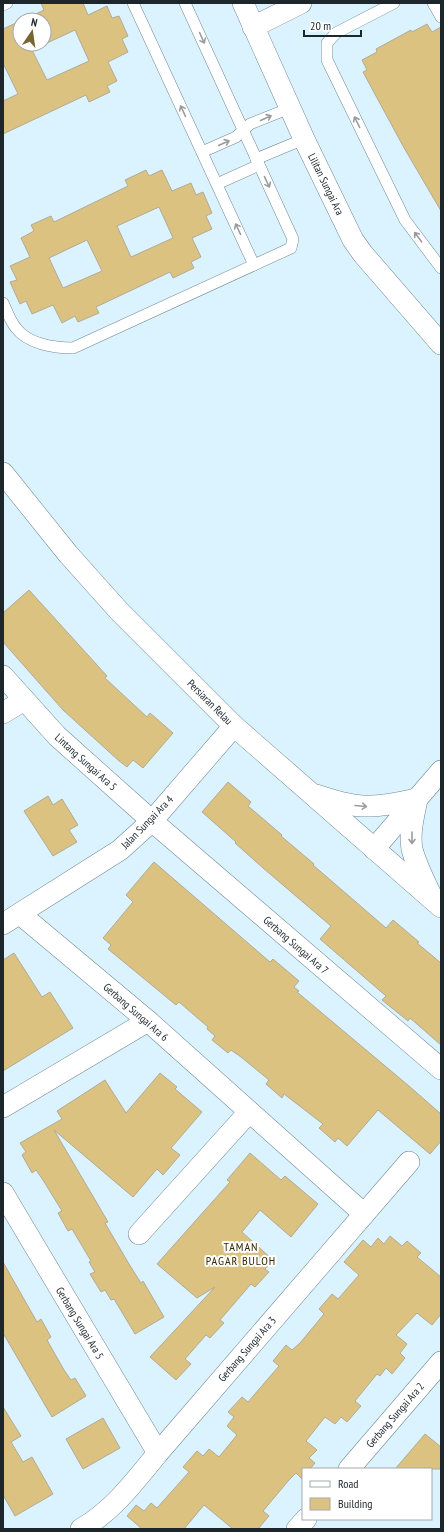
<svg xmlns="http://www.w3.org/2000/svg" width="444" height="1532" font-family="'PT Sans Narrow',sans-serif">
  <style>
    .building { fill: #dbc280; stroke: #b2aa96; fill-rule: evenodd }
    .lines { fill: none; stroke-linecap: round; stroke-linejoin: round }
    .lane-casing { stroke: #728892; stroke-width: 12 }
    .street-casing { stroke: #728892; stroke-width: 22 }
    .lane { stroke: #fff; stroke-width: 11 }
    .street { stroke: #fff; stroke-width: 21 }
    .oneway { stroke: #999d9f }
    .labels { text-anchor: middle; stroke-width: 4; stroke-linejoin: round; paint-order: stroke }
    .street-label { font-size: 11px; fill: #1d262a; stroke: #fff }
    .neighbourhood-label { font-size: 12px; letter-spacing: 1px; fill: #352700; stroke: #fff }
  </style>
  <rect width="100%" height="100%" fill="#dbf3ff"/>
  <g class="building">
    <path d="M 41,3 L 83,3 L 88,15 L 107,6 L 112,18 L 119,16 L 128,36 L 122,39 L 128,52 L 108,62 L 117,81 L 107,86 L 110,92 L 89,102 L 86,95 L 3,134 L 3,101 L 18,94 L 3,63 L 3,29 L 20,21 L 20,44 L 44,44 L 44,20 L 23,20 L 44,10 ZM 75,30 L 89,61 L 47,80 L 32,50 Z"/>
    <polygon points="427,24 432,32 441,27 441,211 403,146 363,72 367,70 362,60 377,52 376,49 411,30 412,32"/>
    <path d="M 146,170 L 149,176 L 162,170 L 172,191 L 191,183 L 196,195 L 203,192 L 212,213 L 206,216 L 212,229 L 192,238 L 201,257 L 191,262 L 194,268 L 173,278 L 170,272 L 96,307 L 99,313 L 78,322 L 75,316 L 62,323 L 53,305 L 32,314 L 26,301 L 20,304 L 10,282 L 17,280 L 10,266 L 30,257 L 21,238 L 34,231 L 31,225 L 51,216 L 54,222 L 128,186 L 125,180 ZM 159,207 L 173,238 L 131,257 L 117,226 ZM 87,240 L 102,271 L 63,288 L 49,258 Z"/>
    <polygon points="29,590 107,676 105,678 147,717 150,713 173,733 143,768 133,760 127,767 118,760 63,710 3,642 3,613"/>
    <polygon points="228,782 251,802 248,806 282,835 281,836 314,864 313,865 386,928 393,920 419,942 417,943 441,963 441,1045 410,1018 408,1021 382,1000 386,996 320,939 331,926 263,868 235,843 236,842 202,812"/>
    <polygon points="48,796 53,805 62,799 78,825 69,830 77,842 53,856 24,811"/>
    <polygon points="154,862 270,962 273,959 299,981 294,987 299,991 297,992 409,1086 441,1114 441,1141 430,1154 378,1110 347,1146 338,1138 335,1142 319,1128 323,1124 284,1094 282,1098 266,1084 269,1080 241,1057 231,1050 228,1053 212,1040 215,1036 207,1029 208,1027 179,1002 176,1005 108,949 111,945 103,938 133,902 126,895"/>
    <polygon points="14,953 42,997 50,992 73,1028 3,1071 3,960"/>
    <polygon points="160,1073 177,1087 175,1089 202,1112 171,1148 180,1155 163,1175 157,1169 133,1197 54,1130 101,1210 108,1222 105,1223 129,1264 141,1283 143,1281 164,1317 135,1334 114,1299 111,1300 105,1290 101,1292 90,1274 95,1272 89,1262 91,1261 72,1229 68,1231 58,1213 62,1211 43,1180 36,1170 32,1173 22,1155 26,1152 20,1143 62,1119 57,1111 105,1080 126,1113"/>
    <polygon points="250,1153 281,1180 285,1176 318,1204 291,1237 260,1210 242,1232 273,1260 265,1269 269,1272 255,1287 251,1284 220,1320 224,1323 210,1338 206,1335 185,1359 191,1364 176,1380 150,1357 215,1287 197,1298 157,1264 230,1182 227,1180"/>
    <polygon points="390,1236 402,1246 407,1241 421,1253 417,1257 441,1277 441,1314 432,1325 417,1313 396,1335 407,1344 400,1353 405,1358 392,1374 386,1368 380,1376 377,1374 355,1401 361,1406 347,1422 341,1417 335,1424 325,1417 306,1441 317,1450 309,1458 315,1463 310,1469 303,1469 302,1479 296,1473 289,1480 263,1511 269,1516 258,1529 233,1529 204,1505 184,1529 142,1529 127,1516 136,1505 144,1511 151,1503 157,1508 189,1472 183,1467 197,1451 203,1456 209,1449 219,1457 237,1435 227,1426 234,1417 228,1412 242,1397 248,1402 279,1366 273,1361 286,1345 292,1350 300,1343 324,1314 319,1309 332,1294 338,1299 359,1275 344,1262 363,1240 371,1247 378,1238 384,1244"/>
    <polygon points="3,1262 37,1322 41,1319 51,1337 47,1340 64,1370 71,1380 75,1378 86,1396 52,1417 3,1333"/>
    <polygon points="3,1407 21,1436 11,1442 23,1462 32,1457 53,1494 15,1516 3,1495"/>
    <polygon points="103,1418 120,1448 83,1469 66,1439"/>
    <polygon points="425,1434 441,1447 441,1469 395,1469"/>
  </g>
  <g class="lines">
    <defs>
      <g id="lane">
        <polyline points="133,3 254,265"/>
        <polyline points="394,3 336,33 327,43 327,60 405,220 441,268"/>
        <polyline points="433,3 441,17"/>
        <polyline points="3,5 7,3"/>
        <polyline points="202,152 236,137 250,124 290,108"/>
        <polyline points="256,159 304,139"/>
        <polyline points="217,184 259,165"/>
        <path d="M 3,303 C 7,311 10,321 16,328 C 28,344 54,348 73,348 L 291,248 L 293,239 L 185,3"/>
      </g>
      <g id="street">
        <polyline points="243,3 304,139 353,240 363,254 441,344"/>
        <polyline points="253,27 301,3"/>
        <polyline points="3,473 68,554 119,611 234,726 441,907"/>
        <polyline points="3,676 57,736 152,821 441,1069"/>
        <polyline points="3,713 24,700"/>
        <path d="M 316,795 C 331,800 346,805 362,806 C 380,807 399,803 417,799 C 414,815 409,833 412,849 C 416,865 424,880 431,895"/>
        <polyline points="374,849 441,771"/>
        <polyline points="20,914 148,1021 364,1214"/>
        <polyline points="3,924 120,850 152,821 234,726"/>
        <polyline points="3,1107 148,1021"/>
        <polyline points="3,1193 158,1453"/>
        <polyline points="139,1234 249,1112"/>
        <polyline points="349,1469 441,1362"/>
        <path d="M 81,1529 C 113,1511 135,1481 158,1453 L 409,1162"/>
        <polyline points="297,1529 306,1519"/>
      </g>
    </defs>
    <use href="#lane" class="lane-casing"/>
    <use href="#street" class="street-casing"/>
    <use href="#lane" class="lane"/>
    <use href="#street" class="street"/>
  </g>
  <defs><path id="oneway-shaft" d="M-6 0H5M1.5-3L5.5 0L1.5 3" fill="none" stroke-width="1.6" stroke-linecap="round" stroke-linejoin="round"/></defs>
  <g class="oneway">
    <use href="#oneway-shaft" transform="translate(202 38) rotate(66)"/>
    <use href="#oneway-shaft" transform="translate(183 111) rotate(-115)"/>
    <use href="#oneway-shaft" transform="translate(266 118) rotate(-24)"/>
    <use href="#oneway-shaft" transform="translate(357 122) rotate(-116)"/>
    <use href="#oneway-shaft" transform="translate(224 143) rotate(-24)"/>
    <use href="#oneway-shaft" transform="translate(267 182) rotate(65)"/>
    <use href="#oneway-shaft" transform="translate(238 229) rotate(-115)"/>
    <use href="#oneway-shaft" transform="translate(418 237) rotate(-127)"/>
    <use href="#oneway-shaft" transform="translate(361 806) rotate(5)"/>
    <use href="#oneway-shaft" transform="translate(412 838) rotate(90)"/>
  </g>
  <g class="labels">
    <g class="street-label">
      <text transform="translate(326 184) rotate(64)" y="4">Lilitan Sungai Ara</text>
      <text transform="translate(210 702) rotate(45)" y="4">Persiaran Relau</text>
      <text transform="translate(86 762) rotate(42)" y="4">Lintang Sungai Ara 5</text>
      <text transform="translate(147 822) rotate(-46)" y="4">Jalan Sungai Ara 4</text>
      <text transform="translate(296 945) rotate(41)" y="4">Gerbang Sungai Ara 7</text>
      <text transform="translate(136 1012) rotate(41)" y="4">Gerbang Sungai Ara 6</text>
      <text transform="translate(80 1323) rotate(59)" y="4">Gerbang Sungai Ara 5</text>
      <text transform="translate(247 1349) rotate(-49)" y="4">Gerbang Sungai Ara 3</text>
      <text transform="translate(395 1415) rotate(-49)" y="4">Gerbang Sungai Ara 2</text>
    </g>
    <g class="neighbourhood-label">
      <text x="241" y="1251">TAMAN<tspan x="241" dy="14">PAGAR BULOH</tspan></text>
    </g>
  </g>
  <rect width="444" height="1532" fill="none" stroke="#1d262a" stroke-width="8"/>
  <rect x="302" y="1468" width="130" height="52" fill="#ffffff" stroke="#a5a8aa"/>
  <rect x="310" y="1481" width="20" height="6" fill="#ffffff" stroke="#a5a8aa"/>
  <text x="338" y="1488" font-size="12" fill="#1d262a">Road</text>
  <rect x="310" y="1498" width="20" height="12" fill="#dbc280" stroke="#a5a8aa"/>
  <text x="338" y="1508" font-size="12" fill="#1d262a">Building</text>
  <g transform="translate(32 32) rotate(13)"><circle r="19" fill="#ffffff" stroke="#a5a8aa"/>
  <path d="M0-3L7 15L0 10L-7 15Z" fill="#786534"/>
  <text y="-6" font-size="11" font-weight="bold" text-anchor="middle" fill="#1d262a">N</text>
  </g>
  <path d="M304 30v6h57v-6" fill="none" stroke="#1d262a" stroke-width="2"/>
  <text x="310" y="30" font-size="12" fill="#1d262a" stroke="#ffffff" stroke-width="3" paint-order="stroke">20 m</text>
</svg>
